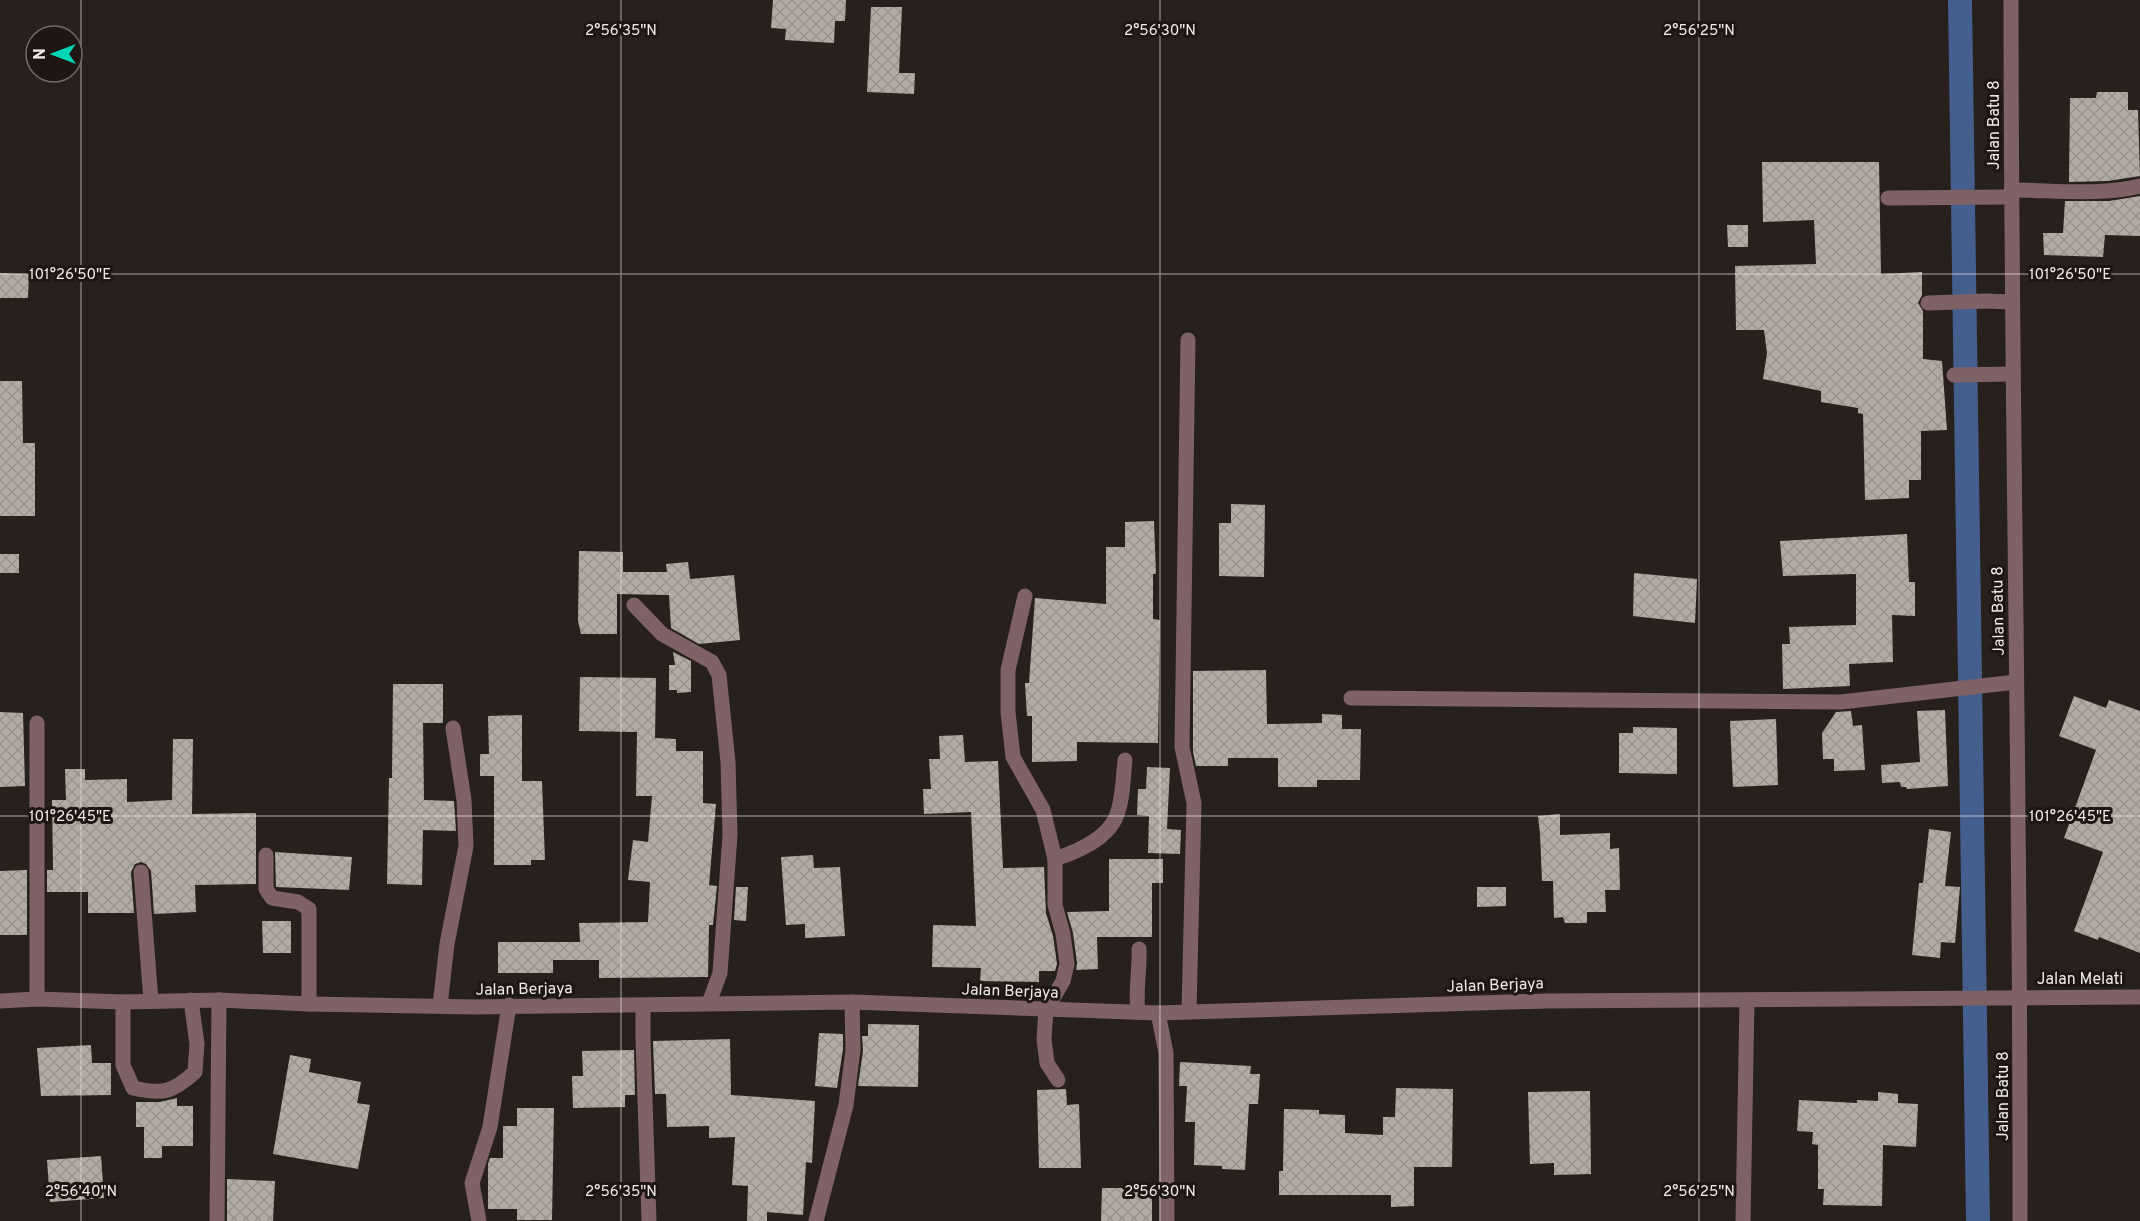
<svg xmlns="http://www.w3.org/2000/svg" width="2140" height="1221" font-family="Overpass,sans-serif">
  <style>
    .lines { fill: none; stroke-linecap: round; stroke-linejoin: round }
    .canal { stroke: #445e8d; stroke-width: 24 }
    .building { fill: url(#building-cross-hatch) }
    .minor { stroke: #7f6265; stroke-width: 15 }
    .tertiary { stroke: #7f6265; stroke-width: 15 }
    .ticks { fill: none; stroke: #f0ebe9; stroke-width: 1.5; stroke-opacity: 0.45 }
    .labels { text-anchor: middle; stroke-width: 6; stroke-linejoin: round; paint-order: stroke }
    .street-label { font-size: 16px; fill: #f0ebe9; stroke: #1d1612 }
    .ticks-label { font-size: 15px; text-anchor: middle; fill: #f0ebe9; stroke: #1d1612; stroke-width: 6; stroke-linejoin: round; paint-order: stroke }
  </style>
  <defs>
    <pattern id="building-cross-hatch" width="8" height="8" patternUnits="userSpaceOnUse" patternTransform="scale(1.5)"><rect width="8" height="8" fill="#b2aba3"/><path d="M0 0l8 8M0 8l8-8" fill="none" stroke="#98928c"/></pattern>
  </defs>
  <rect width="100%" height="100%" fill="#27201c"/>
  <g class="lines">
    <polyline class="canal" points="1960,0 1978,1221"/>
  </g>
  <g class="building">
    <polygon points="773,0 846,0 845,21 835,21 834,43 785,40 786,29 771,28"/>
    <polygon points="871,7 902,7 899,73 915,73 914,94 867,92"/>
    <polygon points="2097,92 2128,92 2128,110 2138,110 2140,176 2108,181 2069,182 2070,98 2096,98"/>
    <polygon points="1762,162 1879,162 1881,274 1922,272 1922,295 1918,303 1923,311 1923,359 1942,361 1947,430 1921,431 1921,480 1909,480 1909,498 1865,500 1863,414 1858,413 1858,408 1821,402 1821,391 1763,379 1767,353 1764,330 1736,330 1735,266 1816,264 1814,220 1763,222"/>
    <polygon points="2140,196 2140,236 2105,235 2103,257 2044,255 2043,233 2063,233 2065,201 2109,201"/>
    <polygon points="1727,225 1748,225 1748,247 1728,247"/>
    <polygon points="0,273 29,274 28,298 0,298"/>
    <polygon points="0,381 22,381 23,443 35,443 35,516 0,516"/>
    <polygon points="1231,504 1265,505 1264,577 1219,576 1219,523 1231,523"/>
    <polygon points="1154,521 1156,574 1153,574 1153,619 1160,620 1158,743 1077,742 1077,761 1032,762 1032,716 1027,716 1025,683 1029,683 1035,598 1106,604 1106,547 1125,547 1125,522"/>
    <polygon points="1907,534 1909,582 1915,582 1915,616 1892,615 1893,662 1849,664 1850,686 1783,689 1782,644 1790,644 1789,627 1856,625 1856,574 1783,576 1780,541"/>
    <polygon points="579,551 623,552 623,572 667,572 666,564 688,562 690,579 734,575 740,640 699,644 671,628 669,595 617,594 617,634 581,634 578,621"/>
    <rect x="0" y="554" width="19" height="19"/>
    <polygon points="1634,573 1697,579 1695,623 1633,616"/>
    <polygon points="673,652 691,661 691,692 677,693 677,690 669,690 669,665 675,665"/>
    <polygon points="1266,670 1267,724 1322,723 1322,714 1342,715 1342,729 1361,729 1360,780 1317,780 1317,787 1278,787 1278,758 1228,758 1228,766 1196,766 1193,752 1193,671"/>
    <polygon points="580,677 656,678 655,738 676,739 676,751 703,751 703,803 716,804 709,885 717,886 713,925 709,925 708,977 599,978 599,960 553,960 553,973 498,973 498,942 580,942 579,923 648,922 650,882 628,880 633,840 648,842 652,796 636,796 637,732 579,731"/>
    <polygon points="393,684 443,684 443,723 423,723 424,800 454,801 456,831 423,830 422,885 387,884 389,778 392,778"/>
    <polygon points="2074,696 2106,708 2109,700 2140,711 2140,953 2099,937 2098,940 2074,931 2103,852 2064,838 2096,750 2059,736"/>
    <polygon points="1945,710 1948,786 1907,789 1906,787 1901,787 1900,782 1882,783 1881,765 1920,762 1917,711"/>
    <polygon points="1851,711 1853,726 1862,725 1865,770 1834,771 1834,759 1823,759 1822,733 1836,712"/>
    <polygon points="0,712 23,713 25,786 0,787"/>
    <polygon points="522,715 522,781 542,781 545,860 531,860 531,865 494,865 494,776 480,776 480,754 489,754 488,716"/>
    <polygon points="1776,719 1778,785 1733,787 1730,721"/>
    <polygon points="1633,727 1677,728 1677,774 1619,773 1619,733 1633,733"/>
    <polygon points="963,735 965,762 998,761 1003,868 1044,867 1046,913 1053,936 1057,964 1055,971 1039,971 1039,982 980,981 981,968 932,967 933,925 976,926 971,812 924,814 923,789 931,789 929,759 940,759 939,736"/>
    <polygon points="173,739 193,739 192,814 256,813 256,884 195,885 196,912 154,914 151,871 146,864 141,862 135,864 131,872 134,913 88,913 88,892 47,892 47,870 53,870 52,800 66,800 65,769 85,769 85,780 127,779 127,802 172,800"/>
    <polygon points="1147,767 1170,768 1167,829 1181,830 1180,854 1148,853 1149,816 1137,815 1138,789 1146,789"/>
    <polygon points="1560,814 1560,835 1610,833 1610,849 1619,848 1620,890 1605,890 1606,912 1587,912 1587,923 1565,923 1563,917 1554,918 1553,881 1542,881 1540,834 1538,816"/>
    <polygon points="1929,829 1951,832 1945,886 1960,887 1955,943 1941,942 1940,958 1912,955 1919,883 1923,883"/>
    <polygon points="275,852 352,857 349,890 276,887"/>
    <polygon points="813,855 814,868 840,867 845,936 805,938 805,924 786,925 781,857"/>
    <polygon points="1109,859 1163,859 1163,883 1152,883 1152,937 1097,937 1098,969 1076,970 1077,963 1073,933 1067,912 1109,911"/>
    <polygon points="27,870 27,935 0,935 0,871"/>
    <polygon points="736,887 748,887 746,921 734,920"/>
    <polygon points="1477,887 1506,887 1506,906 1477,907"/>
    <polygon points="262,921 291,921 291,953 263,953"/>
    <polygon points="868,1024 919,1025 918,1087 858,1086 863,1051 862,1036 868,1036"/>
    <polygon points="819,1033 843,1034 843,1049 837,1088 815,1086"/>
    <polygon points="730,1039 731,1095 815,1101 812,1163 806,1162 803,1215 767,1212 767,1221 747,1221 748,1186 732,1185 735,1137 709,1138 709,1126 667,1127 666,1094 655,1094 653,1041"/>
    <polygon points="91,1045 92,1063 111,1063 111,1095 41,1096 37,1048"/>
    <polygon points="634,1050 635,1095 625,1095 625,1107 573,1108 572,1076 583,1076 582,1051"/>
    <polygon points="290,1055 311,1059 309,1072 361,1082 357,1103 370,1105 358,1169 273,1154"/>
    <polygon points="1180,1062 1251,1066 1250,1074 1260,1074 1258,1104 1249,1104 1245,1170 1222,1169 1222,1166 1194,1165 1195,1122 1185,1122 1187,1086 1179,1086"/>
    <polygon points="1396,1088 1453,1089 1452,1167 1414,1167 1414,1206 1391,1207 1391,1195 1279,1195 1279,1171 1283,1171 1284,1109 1319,1110 1319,1114 1345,1115 1345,1133 1383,1135 1383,1117 1395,1117"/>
    <polygon points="1066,1089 1067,1105 1079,1104 1081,1168 1039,1168 1037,1090"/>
    <polygon points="1590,1091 1591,1174 1554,1175 1554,1163 1530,1164 1528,1092"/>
    <polygon points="1878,1092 1898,1094 1898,1103 1918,1104 1916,1147 1883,1145 1882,1206 1823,1205 1824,1189 1818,1189 1818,1145 1812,1144 1813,1132 1797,1131 1799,1100 1857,1103 1857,1100 1878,1101"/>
    <polygon points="177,1098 177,1106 193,1106 193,1146 162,1146 162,1158 144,1158 144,1127 136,1127 136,1102 160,1102"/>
    <polygon points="517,1108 554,1108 552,1220 517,1220 517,1209 488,1209 488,1164 490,1158 503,1158 503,1126 517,1126"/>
    <polygon points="101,1156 104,1198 50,1202 47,1160"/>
    <polygon points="227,1179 275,1181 273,1221 227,1221"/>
    <polygon points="1102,1188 1152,1188 1152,1221 1101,1221"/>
  </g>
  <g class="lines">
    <g class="minor">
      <path d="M 2011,190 C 2053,190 2099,196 2140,186"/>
      <polyline points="1888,198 2010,197"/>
      <polyline points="1928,303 1986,301 2012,302"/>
      <polyline points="1188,340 1182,747 1194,803 1189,1011"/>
      <polyline points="1954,375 2013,374"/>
      <polyline points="1025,596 1008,670 1008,712 1013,757 1043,810 1055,859 1055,905 1063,934 1067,964 1063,981 1046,1010 1044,1039 1047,1063 1058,1080"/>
      <polyline points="634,605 662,634 712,662 719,675 728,762 730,835 720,973 709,1003"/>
      <polyline points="1351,698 1841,702 2016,682"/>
      <polyline points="266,855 266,889 272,898 298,902 309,909 309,1004"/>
      <path d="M 1055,859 C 1076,852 1106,840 1116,817 C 1123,801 1123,778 1125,760"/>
      <polyline points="141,872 151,1001"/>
      <polyline points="37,999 37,723"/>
      <polyline points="0,1001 37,999 123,1002 219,1000 309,1004 475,1007 852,1002 1158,1013 1546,1001 2140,997"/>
      <path d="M 123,1002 L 123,1065 L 133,1088 C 163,1095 173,1092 195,1072 L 197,1044 L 191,1000"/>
      <polyline points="440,1006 447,944 466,846 464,800 453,728"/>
      <polyline points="643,1006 643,1039 649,1221"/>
      <path d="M 1138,1012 C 1135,991 1140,970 1139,949"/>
      <polyline points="1158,1013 1166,1053 1167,1221"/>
      <polyline points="217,1221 219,1000"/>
      <polyline points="479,1221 472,1183 490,1127 509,1005"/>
      <polyline points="816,1221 846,1105 853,1050 852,1002"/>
      <polyline points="1743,1221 1747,1000"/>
    </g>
    <path class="tertiary" d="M 2011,0 C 2011,407 2021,814 2020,1221"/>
  </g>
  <path class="ticks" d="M 81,0 L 81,1221M 621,0 L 621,1221M 1160,0 L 1160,1221M 1699,0 L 1699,1221M 0,274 L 2140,274M 0,816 L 2140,816"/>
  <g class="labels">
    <g class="street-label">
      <text transform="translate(1993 125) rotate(-90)" y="6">Jalan Batu 8</text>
      <text transform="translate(1997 611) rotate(-91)" y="6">Jalan Batu 8</text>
      <text x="2080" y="984">Jalan Melati</text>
      <text transform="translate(1495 984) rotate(-2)" y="6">Jalan Berjaya</text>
      <text transform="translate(524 988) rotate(-1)" y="6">Jalan Berjaya</text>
      <text transform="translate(1010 990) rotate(2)" y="6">Jalan Berjaya</text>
      <text transform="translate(2002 1096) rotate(-90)" y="6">Jalan Batu 8</text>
    </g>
  </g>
  <g class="ticks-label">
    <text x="621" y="35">2°56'35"N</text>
    <text x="1160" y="35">2°56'30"N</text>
    <text x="1699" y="35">2°56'25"N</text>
    <text x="2070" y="279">101°26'50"E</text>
    <text x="70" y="279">101°26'50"E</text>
    <text x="2070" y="821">101°26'45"E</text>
    <text x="70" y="821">101°26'45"E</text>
    <text x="81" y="1196">2°56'40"N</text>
    <text x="621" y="1196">2°56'35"N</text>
    <text x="1160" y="1196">2°56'30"N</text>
    <text x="1699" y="1196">2°56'25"N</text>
  </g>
  <g transform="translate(54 54) rotate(270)"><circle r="28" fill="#1d1612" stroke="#716b68" stroke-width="1.5"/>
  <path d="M0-4.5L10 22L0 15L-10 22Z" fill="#00d5b7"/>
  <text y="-9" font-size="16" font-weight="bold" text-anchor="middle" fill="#f0ebe9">N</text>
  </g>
</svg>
